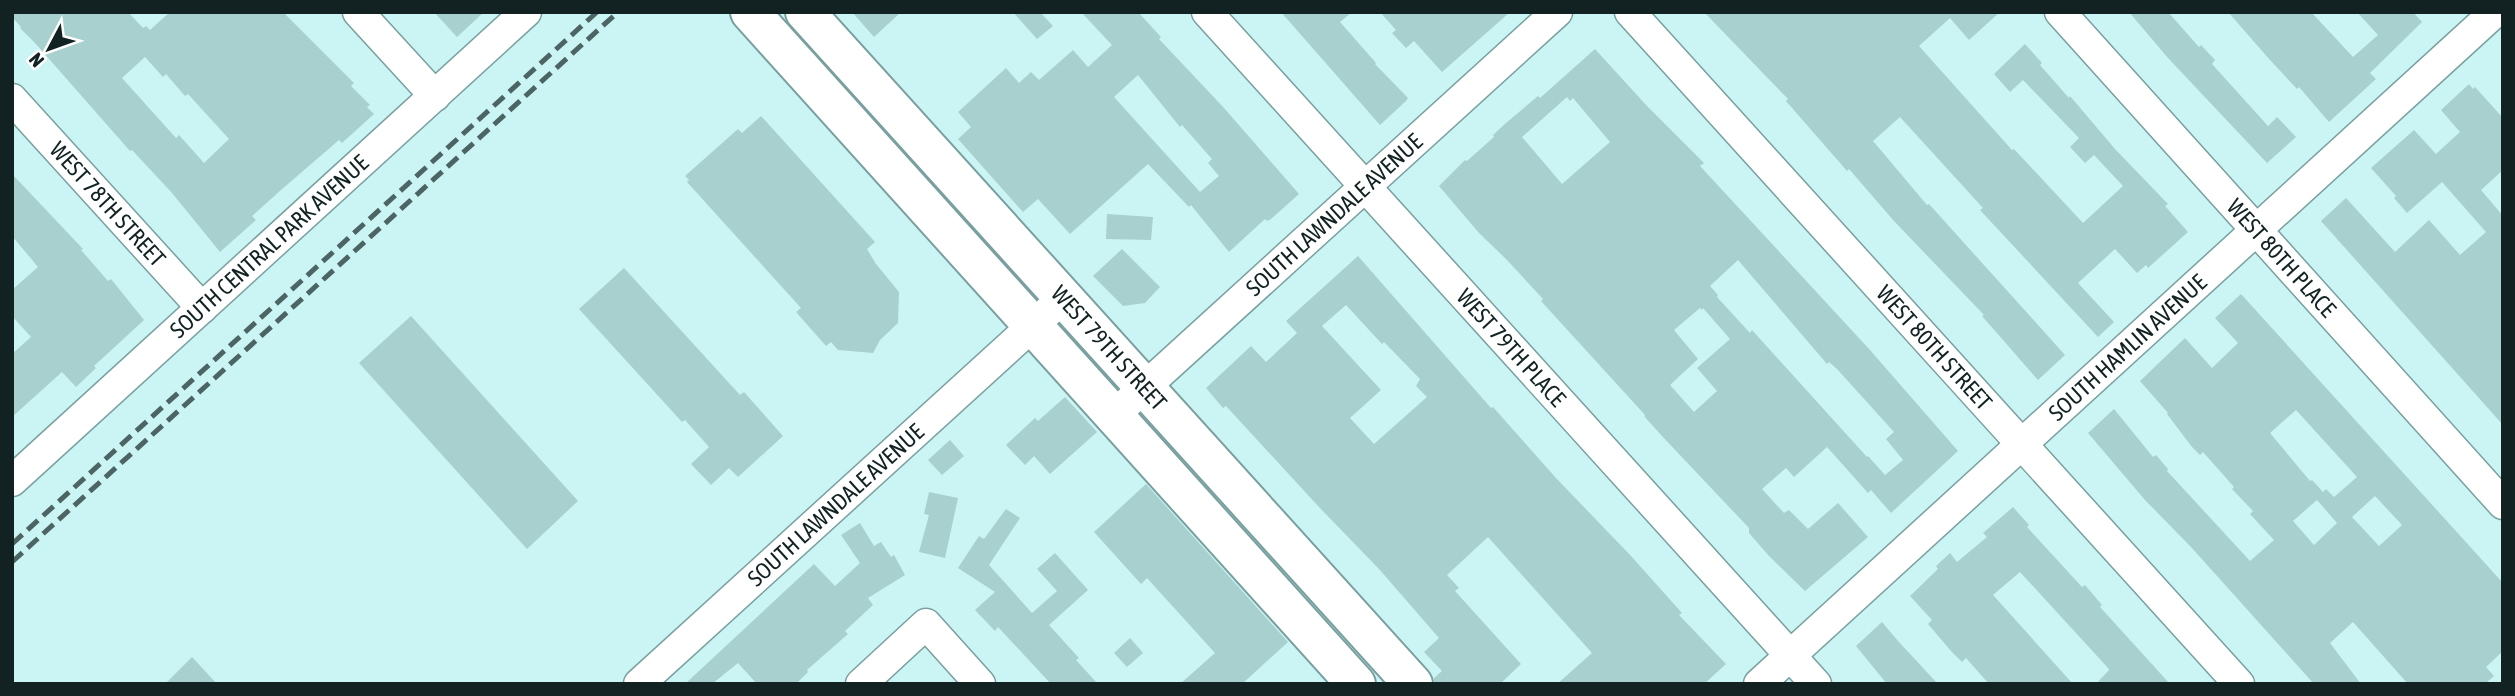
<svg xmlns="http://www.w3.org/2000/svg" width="2515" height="696" font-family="'Asap Condensed',sans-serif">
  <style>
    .building { fill: #a7d0ce; fill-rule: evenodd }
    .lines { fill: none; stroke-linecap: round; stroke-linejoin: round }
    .minor-casing { stroke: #79a09f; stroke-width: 33 }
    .major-casing { stroke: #79a09f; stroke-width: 42 }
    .minor { stroke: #fff; stroke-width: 30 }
    .major { stroke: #fff; stroke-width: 38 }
    .rail { stroke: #4c6463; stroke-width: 5; stroke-dasharray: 14 7; stroke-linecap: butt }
    .labels { text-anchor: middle; stroke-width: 6; stroke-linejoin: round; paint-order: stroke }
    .street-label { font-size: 23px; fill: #122222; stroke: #fff }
  </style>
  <rect width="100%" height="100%" fill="#cbf5f4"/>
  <g class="building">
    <path d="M 12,12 L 128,12 L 143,28 L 146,26 L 150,30 L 170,12 L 283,12 L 354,83 L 351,86 L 370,105 L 367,107 L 374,114 L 342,143 L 339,140 L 281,190 L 252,216 L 256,220 L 220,252 L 172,193 L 132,150 L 130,151 L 35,43 L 20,28 L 21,27 L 12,17 ZM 145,57 L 163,77 L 166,74 L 185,96 L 188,94 L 229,139 L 204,163 L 179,135 L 176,138 L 122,78 Z"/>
    <polygon points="434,12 484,12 457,37"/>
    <polygon points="852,12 901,12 874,37"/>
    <polygon points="1013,12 1040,12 1053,26 1037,39"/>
    <path d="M 1081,12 L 1138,12 L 1161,37 L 1159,39 L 1224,108 L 1299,194 L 1271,219 L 1267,221 L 1265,219 L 1229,252 L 1191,205 L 1189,207 L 1148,164 L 1070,234 L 1038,199 L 1023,212 L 958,139 L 971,127 L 958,112 L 1006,68 L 1019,83 L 1031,72 L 1039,80 L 1073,50 L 1088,67 L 1112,45 ZM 1138,75 L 1180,127 L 1182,125 L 1212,159 L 1208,163 L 1219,176 L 1200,192 L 1114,97 Z"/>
    <polygon points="1281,12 1352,12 1340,22 1376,63 1375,64 1408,98 1406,101 1380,125"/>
    <polygon points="1380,12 1510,12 1442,72 1414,41 1406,48 1392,33 1396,30"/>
    <polygon points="1704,12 2000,12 1969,40 1950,18 1919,46 2012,150 2014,149 2083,223 2123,186 2094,155 2085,163 2070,147 2079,138 2023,80 2010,92 1994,74 2025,44 2042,63 2040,65 2069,98 2070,96 2115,149 2168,204 2165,206 2188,232 2148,268 2146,265 2137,273 2115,249 2078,283 2114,322 2098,337 1980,210 1983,208 1900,117 1873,141 1927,205 1929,204 2065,355 2038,380 1982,316 1984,315 1894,221 1849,169 1847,171 1786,101 1788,99"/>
    <polygon points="2129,12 2168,12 2199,47 2201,45 2215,60 2212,64 2268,126 2277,117 2296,137 2267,163 2168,58"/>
    <polygon points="2228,12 2311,12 2353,57 2378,35 2357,12 2413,12 2422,22 2370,73 2376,79 2329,122 2299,87 2297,89 2270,60"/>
    <path d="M 1595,49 L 1647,106 L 1704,163 L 1700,166 L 1870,350 L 1958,451 L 1891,513 L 1871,490 L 1868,493 L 1827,447 L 1794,477 L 1786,468 L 1762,489 L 1784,513 L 1789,510 L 1808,529 L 1838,503 L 1868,537 L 1805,591 L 1769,556 L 1749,533 L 1749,528 L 1661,435 L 1644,416 L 1645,415 L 1541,301 L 1543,299 L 1507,260 L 1479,233 L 1439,186 L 1465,160 L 1467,161 L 1494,137 L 1493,135 L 1506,123 L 1538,96 L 1540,98 ZM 1567,97 L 1570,101 L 1573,98 L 1610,142 L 1562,184 L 1522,137 ZM 1738,260 L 1827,364 L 1829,362 L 1837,369 L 1894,432 L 1886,439 L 1903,460 L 1885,475 L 1868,456 L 1867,457 L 1752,330 L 1750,333 L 1717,297 L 1718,295 L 1710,286 ZM 1700,308 L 1702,310 L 1703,308 L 1730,339 L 1697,368 L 1717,391 L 1694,412 L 1670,385 L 1698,359 L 1674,330 Z"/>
    <polygon points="2469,84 2473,89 2475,87 2503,118 2503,170 2481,190 2503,216 2503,425 2321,221 2346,198 2395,252 2429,220 2460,255 2486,232 2442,182 2407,213 2394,198 2396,196 2371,168 2414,130 2436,154 2460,132 2441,110"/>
    <polygon points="761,116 875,242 867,249 876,264 899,292 898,323 880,340 873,353 838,350 831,342 826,346 796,312 801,308 687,182 689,180 685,176 738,129 742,133"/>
    <polygon points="12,174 83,249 81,250 108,281 111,279 144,320 94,366 96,368 76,387 62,372 12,417 12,354 31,337 12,316 12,290 38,267 12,236"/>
    <polygon points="1107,214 1153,217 1151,240 1106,239"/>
    <polygon points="1122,249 1160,287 1145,303 1123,306 1093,276"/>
    <path d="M 1358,256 L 1491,408 L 1493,407 L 1556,478 L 1631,556 L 1682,613 L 1679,615 L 1726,664 L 1704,684 L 1557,684 L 1592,653 L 1488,537 L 1447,575 L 1459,588 L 1455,591 L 1521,664 L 1500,684 L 1434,684 L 1434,678 L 1442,671 L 1424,652 L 1439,638 L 1379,569 L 1318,506 L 1226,406 L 1223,408 L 1206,388 L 1251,346 L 1266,362 L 1297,333 L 1286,321 ZM 1346,305 L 1382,344 L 1384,342 L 1420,379 L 1416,386 L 1427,397 L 1374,444 L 1350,418 L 1381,390 L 1322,326 Z"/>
    <polygon points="624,268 740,395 744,392 783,436 738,477 729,468 711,485 691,464 709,447 685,420 682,422 579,309"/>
    <path d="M 2241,294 L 2503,583 L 2503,651 L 2486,667 L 2494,676 L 2485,684 L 2408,684 L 2353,622 L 2330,643 L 2361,684 L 2314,684 L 2191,547 L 2145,500 L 2088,433 L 2114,409 L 2153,457 L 2156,455 L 2168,469 L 2167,471 L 2250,561 L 2274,540 L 2250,514 L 2253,511 L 2232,489 L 2234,487 L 2203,452 L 2200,455 L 2192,447 L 2167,414 L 2168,413 L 2140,381 L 2185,338 L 2212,368 L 2238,343 L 2215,318 ZM 2296,410 L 2357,477 L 2334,497 L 2326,489 L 2323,492 L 2312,480 L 2310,481 L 2270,433 ZM 2375,496 L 2402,525 L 2379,546 L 2352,517 ZM 2317,500 L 2337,523 L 2314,545 L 2293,521 Z"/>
    <polygon points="411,316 578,501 527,549 359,363"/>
    <polygon points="1065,397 1097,432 1050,474 1034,456 1025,465 1006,445 1035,418 1038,421"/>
    <polygon points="950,440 964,456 942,475 928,460"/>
    <polygon points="1146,484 1288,642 1242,684 1180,684 1215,653 1147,578 1141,584 1094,532"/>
    <polygon points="929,492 958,498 945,558 919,552 929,515 924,514"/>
    <polygon points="2013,507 2029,525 2027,527 2082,587 2085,585 2102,605 2100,607 2170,684 2096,684 2109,670 2108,668 2020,572 1993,595 2073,684 1989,684 1966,658 1962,662 1951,651 1928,624 1932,620 1910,596 1938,569 1936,566 1950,553 1957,562 1987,537 1983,533"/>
    <polygon points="1006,509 1020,518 989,565 1032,613 1057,591 1037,569 1055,553 1088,590 1049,625 1079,658 1076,660 1098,684 1051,684 998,627 995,631 975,610 995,592 958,568 979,536 984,539"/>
    <polygon points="860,523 874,546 881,542 891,557 894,555 905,575 868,598 873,605 845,631 848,634 807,670 808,672 796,684 757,684 738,663 712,684 685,684 814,564 835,586 860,563 841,535"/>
    <polygon points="1882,622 1898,641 1938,684 1887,684 1856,646"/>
    <polygon points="1130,638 1143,653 1127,667 1114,653"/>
    <polygon points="192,657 217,684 165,684"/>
  </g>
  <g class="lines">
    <defs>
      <g id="minor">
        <polyline points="358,12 435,96"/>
        <path id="s1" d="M 1207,12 L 1816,684"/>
        <path id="s2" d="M 1630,12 L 2239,684"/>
        <path id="s3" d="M 2060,12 L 2503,504"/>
        <path id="s4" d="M 12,99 L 202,308"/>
        <path id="s5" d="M 1113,416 L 1557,12"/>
        <path id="s6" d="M 12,481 L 526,12"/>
        <path id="s7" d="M 639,684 L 1063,298"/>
        <polyline points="861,684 926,624 980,684"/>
        <path id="s8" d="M 1759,684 L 2495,12"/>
      </g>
      <g id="major">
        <polyline points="750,12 1356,684"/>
        <path id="s9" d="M 805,12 L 1413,684"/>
      </g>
    </defs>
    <use href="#minor" class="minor-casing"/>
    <use href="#major" class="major-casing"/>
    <use href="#minor" class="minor"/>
    <use href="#major" class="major"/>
    <g class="rail">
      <polyline points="12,544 597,12"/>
      <polyline points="12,562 618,12"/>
    </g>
  </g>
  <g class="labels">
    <g class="street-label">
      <text dy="8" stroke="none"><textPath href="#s4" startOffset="142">WEST 78TH STREET</textPath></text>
      <text dy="8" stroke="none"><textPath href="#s5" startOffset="299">SOUTH LAWNDALE AVENUE</textPath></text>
      <text dy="8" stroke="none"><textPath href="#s6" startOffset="348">SOUTH CENTRAL PARK AVENUE</textPath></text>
      <text dy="8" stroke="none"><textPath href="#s3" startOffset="331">WEST 80TH PLACE</textPath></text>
      <text dy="8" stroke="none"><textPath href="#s2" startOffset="453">WEST 80TH STREET</textPath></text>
      <text dy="8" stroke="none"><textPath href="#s9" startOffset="453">WEST 79TH STREET</textPath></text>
      <text dy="8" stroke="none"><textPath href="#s1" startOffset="453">WEST 79TH PLACE</textPath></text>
      <text dy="8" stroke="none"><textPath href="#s8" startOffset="499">SOUTH HAMLIN AVENUE</textPath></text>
      <text dy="8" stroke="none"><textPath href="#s7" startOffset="266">SOUTH LAWNDALE AVENUE</textPath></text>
    </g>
  </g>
  <rect width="2515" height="696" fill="none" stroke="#122222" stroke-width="28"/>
  <g transform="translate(49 49) rotate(229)" stroke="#ffffff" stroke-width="5" paint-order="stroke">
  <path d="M0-5L12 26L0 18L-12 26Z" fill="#122222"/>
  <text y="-10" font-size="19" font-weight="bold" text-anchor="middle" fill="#122222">N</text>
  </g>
</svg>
